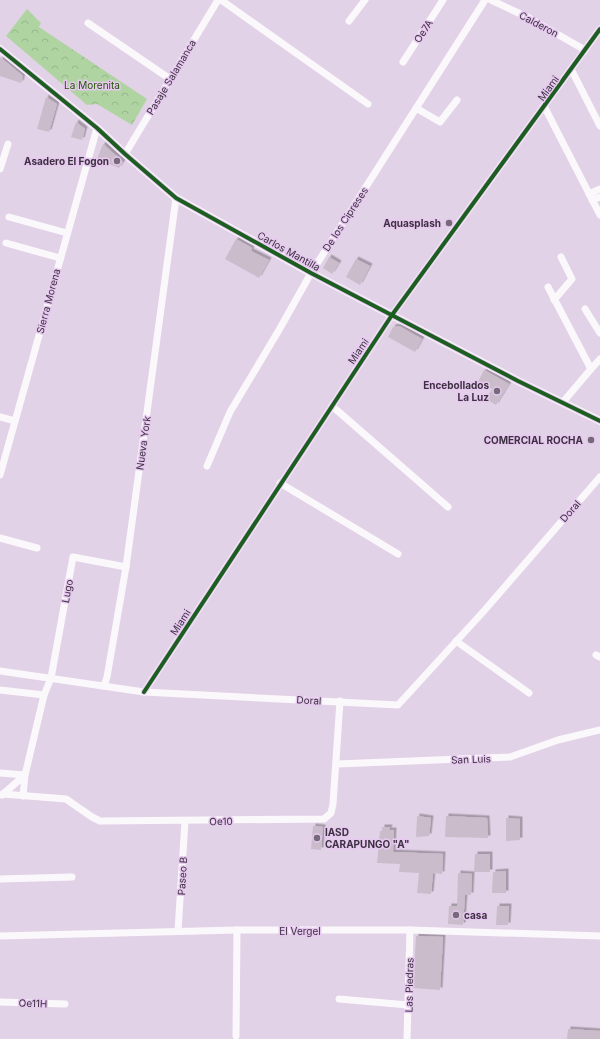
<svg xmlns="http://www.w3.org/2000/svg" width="600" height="1039" font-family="Inter,sans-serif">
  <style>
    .park { fill: url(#park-crowns) }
    .building { fill: #cbbccb; filter: url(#shadow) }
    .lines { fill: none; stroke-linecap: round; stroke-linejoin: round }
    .minor { stroke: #fbf8fb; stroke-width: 7 }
    .tertiary { stroke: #fbf8fb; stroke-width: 8 }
    .cycleway-casing { stroke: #e7c9f0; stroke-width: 6 }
    .cycleway { stroke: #1b5e20; stroke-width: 4 }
    .poi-dot { fill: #76697a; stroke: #e7c9f0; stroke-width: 1.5 }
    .labels { text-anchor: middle; stroke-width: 3; stroke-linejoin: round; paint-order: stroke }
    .street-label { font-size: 10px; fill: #3c3140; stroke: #e7c9f0 }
    .park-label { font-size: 10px; fill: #225606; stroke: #e7c9f0 }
    .poi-label { font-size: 10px; font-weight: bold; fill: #3c3140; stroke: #e7c9f0; text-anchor: end }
  </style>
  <defs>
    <pattern id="park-crowns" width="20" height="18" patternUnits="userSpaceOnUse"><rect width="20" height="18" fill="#afd4a1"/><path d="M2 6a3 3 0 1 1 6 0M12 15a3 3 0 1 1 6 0" fill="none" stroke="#97b68c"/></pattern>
    <filter id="shadow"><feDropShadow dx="2.5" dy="-2.5" stdDeviation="0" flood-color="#0004"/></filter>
  </defs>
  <rect width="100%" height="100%" fill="#e2d2e7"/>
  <polygon class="park" points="27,9 41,23 39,27 147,99 132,125 97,104 87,105 6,36"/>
  <g class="building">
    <polygon points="0,57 23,76 21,83 0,76"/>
    <polygon points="46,97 57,104 49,132 37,129"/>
    <polygon points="76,122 85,129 82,140 71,137"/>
    <polygon points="103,144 123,162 119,168 97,159"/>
    <polygon points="236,239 252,248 251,251 269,260 259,278 225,259"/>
    <polygon points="329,257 339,263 332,274 323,268"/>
    <polygon points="356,259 370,266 360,285 346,277"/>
    <polygon points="399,326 422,339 415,352 388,337 393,327"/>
    <polygon points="484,370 509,384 496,405 486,399 492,389 478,382"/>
    <polygon points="417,816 431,818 429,836 416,837"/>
    <polygon points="446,816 487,818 488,838 445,837"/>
    <polygon points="506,818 520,819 520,840 506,841"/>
    <polygon points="313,826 323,827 321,850 311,849"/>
    <polygon points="382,827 390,827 389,830 394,830 393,852 443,854 442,874 433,873 431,894 417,893 419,873 399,872 400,864 377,863 380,831 382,831"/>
    <polygon points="475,854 490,854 490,872 474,872"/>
    <polygon points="506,871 506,893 492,893 493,872"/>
    <polygon points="458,873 472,874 471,895 465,895 463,925 448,924 449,906 457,906"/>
    <polygon points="497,906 509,906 508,925 496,925"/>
    <polygon points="416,936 443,937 440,990 413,988"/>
    <polygon points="568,1029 600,1031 600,1039 567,1039"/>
  </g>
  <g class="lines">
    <g class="minor">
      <polyline points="221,0 368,104"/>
      <polyline points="491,0 529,18 585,50"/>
      <polyline points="349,21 365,0"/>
      <polyline points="88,23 170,79"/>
      <polyline points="403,62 443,0"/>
      <polyline points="571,69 600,126"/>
      <polyline points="544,106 600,215"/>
      <polyline points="416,108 440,122 457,100"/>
      <polyline points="125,154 218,0"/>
      <polyline points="0,169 8,144"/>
      <polyline points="589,194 600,189"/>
      <polyline points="592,200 600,197"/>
      <polyline points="9,217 67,233"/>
      <polyline points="6,243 60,258"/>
      <polyline points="548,287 591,369 563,402"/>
      <polyline points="554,300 572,279 561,257"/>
      <polyline points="585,309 600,333"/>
      <polyline points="591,369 600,359"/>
      <polyline points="332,406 448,507"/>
      <polyline points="0,417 15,421"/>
      <polyline points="207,466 230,412 279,330 311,273 485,0"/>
      <polyline points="0,475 97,128"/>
      <polyline points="280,483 398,554"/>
      <polyline points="0,538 37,548"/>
      <polyline points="456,641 529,693"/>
      <polyline points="596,655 600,657"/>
      <polyline points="0,671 144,692 398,705 483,612 600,477"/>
      <polyline points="104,686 107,677 126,567 176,198"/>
      <polyline points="0,690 44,695"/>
      <polyline points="144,692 392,315 600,29"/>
      <polyline points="337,764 510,757 558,740 600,730"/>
      <polyline points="0,773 25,775 23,796"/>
      <polyline points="3,794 66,799 92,817 100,821 324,819 331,813 333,804 340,701"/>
      <polyline points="2,795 25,775 44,695 51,678 73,557 126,567"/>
      <polyline points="0,879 72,877"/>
      <polyline points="178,931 185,821"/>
      <polyline points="0,936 237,930 410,930 600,936"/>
      <polyline points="339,999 408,1005"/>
      <polyline points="0,1002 65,1004"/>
      <polyline points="236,1036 237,930"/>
      <polyline points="407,1039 410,930"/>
    </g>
    <polyline class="tertiary" points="0,49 97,128 125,154 176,198 311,273 518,381 600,421"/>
    <defs>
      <g id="cycleway">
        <polyline points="0,49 97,128 125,154 176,198 311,273 518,381 600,421"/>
        <polyline points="144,692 392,315 600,29"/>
      </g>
    </defs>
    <use href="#cycleway" class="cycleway-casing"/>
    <use href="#cycleway" class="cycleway"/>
  </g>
  <g class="poi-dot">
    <circle cx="117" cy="161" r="4"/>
    <circle cx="449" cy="223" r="4"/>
    <circle cx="497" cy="391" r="4"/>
    <circle cx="591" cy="440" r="4"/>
    <circle cx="317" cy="838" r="4"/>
    <circle cx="456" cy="915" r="4"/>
  </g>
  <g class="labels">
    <g class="street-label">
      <text transform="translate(539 24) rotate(28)" y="4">Calderon</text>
      <text transform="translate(423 31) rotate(-57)" y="4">Oe7A</text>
      <text transform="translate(171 77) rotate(-59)" y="4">Pasaje Salamanca</text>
      <text transform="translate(548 88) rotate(-54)" y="4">Miami</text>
      <text transform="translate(345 219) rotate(-57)" y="4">De los Cipreses</text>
      <text transform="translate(289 251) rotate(29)" y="4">Carlos Mantilla</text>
      <text transform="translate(48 301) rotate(-75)" y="4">Sierra Morena</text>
      <text transform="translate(358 351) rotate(-56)" y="4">Miami</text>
      <text transform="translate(143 443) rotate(-82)" y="4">Nueva York</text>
      <text transform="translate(570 511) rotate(-49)" y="4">Doral</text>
      <text transform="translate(67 591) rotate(-79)" y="4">Lugo</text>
      <text transform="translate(180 622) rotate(-57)" y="4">Miami</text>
      <text transform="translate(309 700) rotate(3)" y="4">Doral</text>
      <text transform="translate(471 759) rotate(-2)" y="4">San Luis</text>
      <text transform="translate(221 821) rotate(-1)" y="4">Oe10</text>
      <text transform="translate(182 876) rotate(-87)" y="4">Paseo B</text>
      <text x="300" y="935">El Vergel</text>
      <text transform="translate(409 985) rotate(-89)" y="4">Las Piedras</text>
      <text transform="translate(33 1003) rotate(2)" y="4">Oe11H</text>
    </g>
    <g class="park-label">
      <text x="92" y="89">La Morenita</text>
    </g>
    <g class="poi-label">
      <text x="109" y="165">Asadero El Fogon</text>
      <text x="441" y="227">Aquasplash</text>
      <text x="489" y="389">Encebollados<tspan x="489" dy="12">La Luz</tspan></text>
      <text x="583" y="444">COMERCIAL ROCHA</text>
      <text x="325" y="836" text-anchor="start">IASD<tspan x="325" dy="12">CARAPUNGO "A"</tspan></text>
      <text x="464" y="919" text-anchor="start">casa</text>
    </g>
  </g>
</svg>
